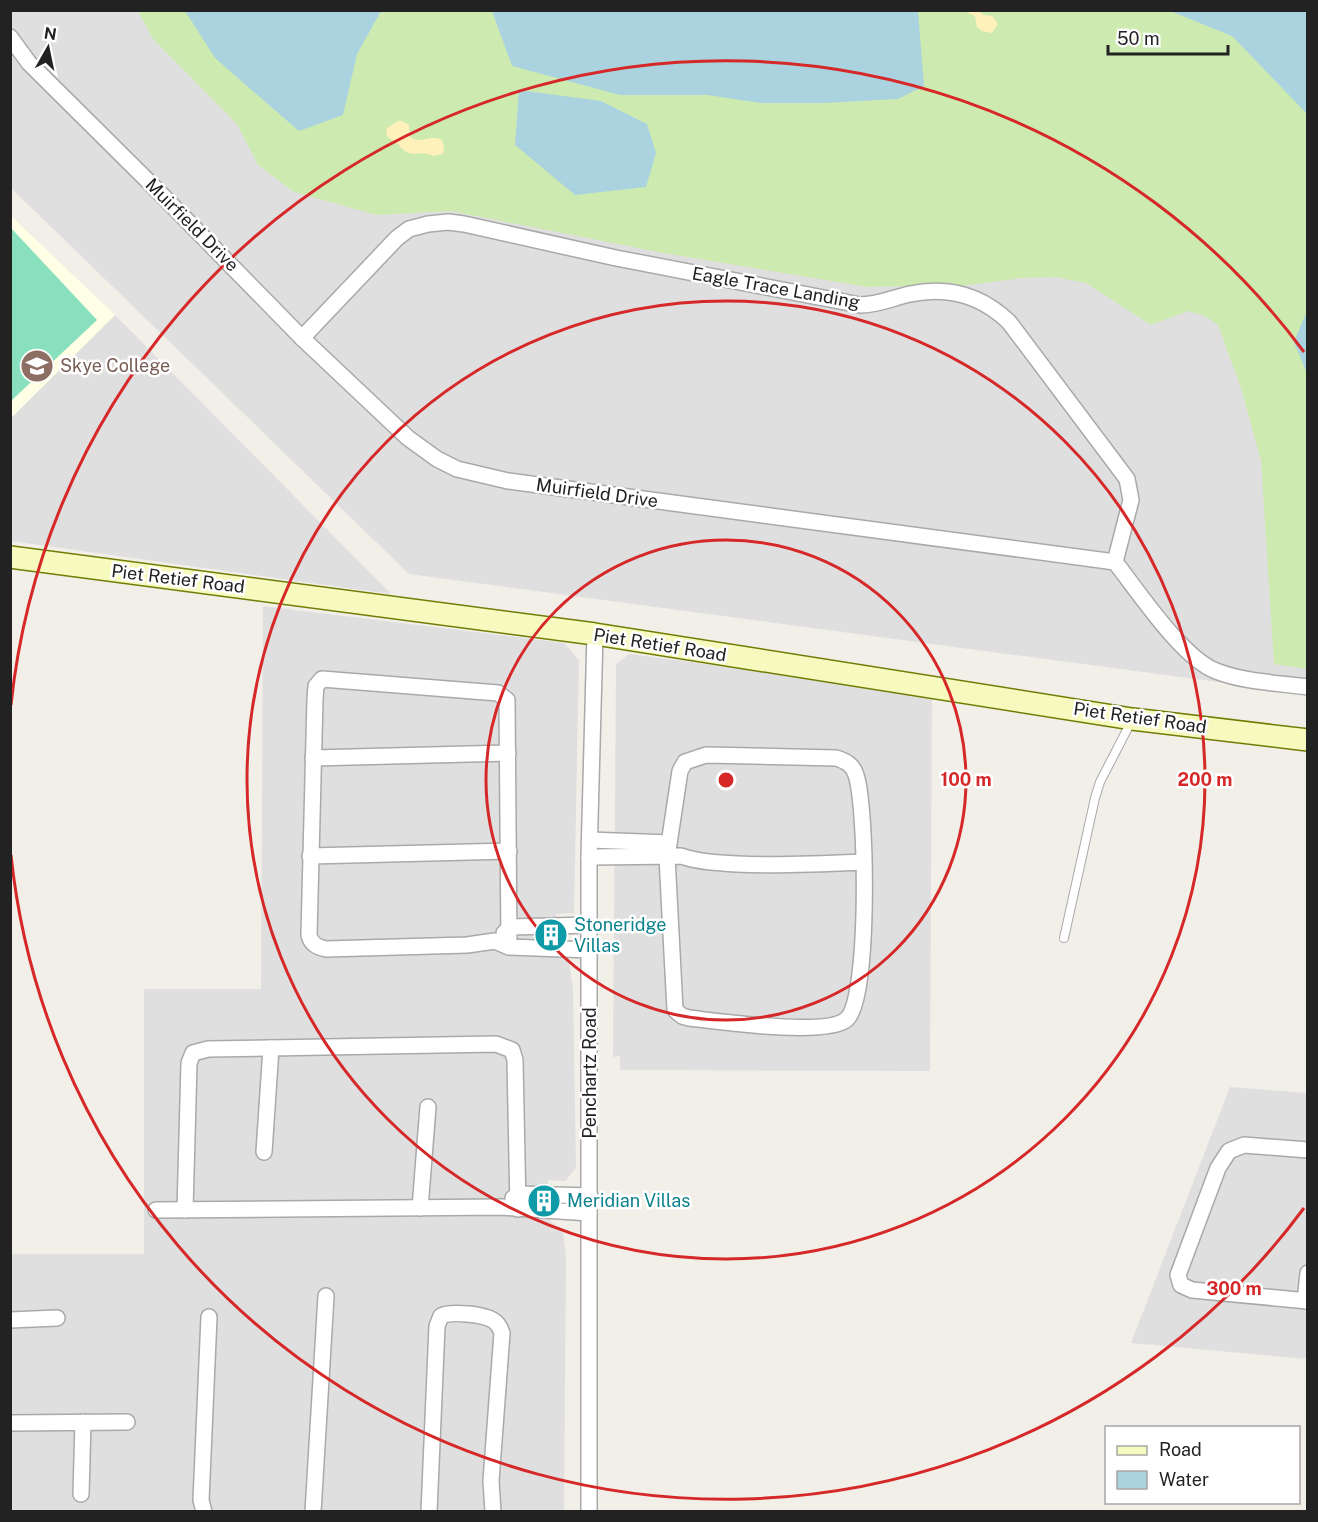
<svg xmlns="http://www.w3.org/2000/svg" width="1318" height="1522" font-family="'Public Sans',sans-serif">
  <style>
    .residential { fill: #e0dfdf }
    .education { fill: #ffffe5 }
    .grass { fill: #cdebb0 }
    .sand { fill: #fff1ba }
    .pitch { fill: #88e0be }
    .water { fill: #aad3df }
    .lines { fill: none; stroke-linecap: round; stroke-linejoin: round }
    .lane-casing { stroke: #a9a9a9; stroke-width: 10 }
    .street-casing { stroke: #a9a9a9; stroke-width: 18 }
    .secondary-casing { stroke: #707d05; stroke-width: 24 }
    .lane { stroke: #fff; stroke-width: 8 }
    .street { stroke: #fff; stroke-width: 15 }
    .secondary { stroke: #f7fabf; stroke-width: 21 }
    .ring { fill: none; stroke: #d62828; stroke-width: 3 }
    .labels { text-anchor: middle; stroke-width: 5; stroke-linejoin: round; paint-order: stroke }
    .street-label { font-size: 18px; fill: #222; stroke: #fff }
    .education-label { font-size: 18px; fill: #785e54; stroke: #fff; text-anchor: start }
    .culture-label { font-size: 18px; fill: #0d838f; stroke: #fff; text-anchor: start }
    .centre { fill: #d62828; stroke: #fff; stroke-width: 3 }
    .ring-label { font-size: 18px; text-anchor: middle; font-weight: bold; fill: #d62828; stroke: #fff; stroke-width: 5; stroke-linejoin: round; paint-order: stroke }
  </style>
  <rect width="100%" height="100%" fill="#f2efe9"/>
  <g class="residential">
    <polygon points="10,11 1307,11 1307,694 409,574 11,188"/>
    <polygon points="115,315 391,594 11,541 11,418"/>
    <polygon points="263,606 564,643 579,660 574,913 556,914 559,953 569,961 573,989 576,1168 565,1181 548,1180 546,1217 563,1232 566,1256 564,1511 11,1512 11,1254 144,1254 144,989 261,989"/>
    <polygon points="629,654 932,693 930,1071 620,1070 620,1056 613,1057 616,664"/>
    <polygon points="1230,1087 1307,1093 1307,1359 1131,1343"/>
  </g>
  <polygon class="education" points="10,215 115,315 11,418 10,418"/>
  <polygon class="grass" points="138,11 1307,11 1307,669 1274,664 1261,460 1240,385 1218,325 1205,316 1188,311 1151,325 1086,283 1056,277 1021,278 969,285 867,287 663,253 451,211 377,215 294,192 258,165 237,124 153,39"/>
  <g class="sand">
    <polygon points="965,11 979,11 983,15 992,16 998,24 992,33 982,31 977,27 975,16"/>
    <path d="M 398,121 L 402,121 L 409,125 L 410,137 C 421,145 430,134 442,140 L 444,148 L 443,154 L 433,156 C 422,150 418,156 409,153 C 403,151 401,147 397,143 C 392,139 389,140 386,134 L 387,128 Z"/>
  </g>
  <polygon class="pitch" points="11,228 97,320 11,401"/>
  <g class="water">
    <polygon points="185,11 381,11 357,54 343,115 299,131 215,58"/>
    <polygon points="492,11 918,11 924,86 898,99 825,103 761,103 707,95 620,95 512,66"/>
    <polygon points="1170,11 1307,11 1307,114 1232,36"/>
    <polygon points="519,90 601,101 647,124 656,153 646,187 575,195 515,145"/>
    <polygon points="1307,311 1307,373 1294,342"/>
  </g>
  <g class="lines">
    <defs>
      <polyline id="lane" points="1064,938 1095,798 1100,782 1132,720"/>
      <g id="street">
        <path d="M 10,37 L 29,63 L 158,191 L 302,338 L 408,438 L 437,459 L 457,469 L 508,481 L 1115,562 C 1138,591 1182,658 1216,671 C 1244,682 1278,683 1308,687"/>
        <path d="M 302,338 L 397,238 L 409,229 L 428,224 L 448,222 L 464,224 L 616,258 L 860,305 C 878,305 892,298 910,294 C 948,286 981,295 1009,322 L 1127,479 L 1131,500 L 1115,562"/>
        <path d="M 706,755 L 836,758 C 846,761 853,765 856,775 C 867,808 870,997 847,1019 C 828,1037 716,1021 689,1018 L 682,1016 L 675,1010 L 667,857 L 680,771 L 685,762 Z"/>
        <polyline points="313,758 508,753"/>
        <polyline points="590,840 669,843"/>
        <polyline points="310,856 509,851"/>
        <path d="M 589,857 L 681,856 C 699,862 718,863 737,864 C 780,866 820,864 863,862"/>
        <polyline points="504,933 510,927 590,925"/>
        <path d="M 509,947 L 507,700 L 498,693 L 322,679 L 316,686 L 315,699 L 309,935 C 311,944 317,947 326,949 L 467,945 L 495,941 L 509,947 L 590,950"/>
        <polyline points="1308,1150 1244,1145 1229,1151 1218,1168 1178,1275 1181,1285 1192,1290 1308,1301"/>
        <polyline points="264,1152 271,1048"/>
        <polyline points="513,1198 519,1194 590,1196"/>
        <polyline points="420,1208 428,1107"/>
        <polyline points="156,1210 501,1207 589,1213"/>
        <polyline points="185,1210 189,1063 193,1053 208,1049 496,1044 512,1050 515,1060 518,1209"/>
        <polyline points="1305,1301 1308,1273"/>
        <polyline points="10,1320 57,1318"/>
        <polyline points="10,1423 127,1422"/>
        <polyline points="81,1494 83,1422"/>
        <polyline points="204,1512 201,1500 209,1317"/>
        <polyline points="313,1512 326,1296"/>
        <path d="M 429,1512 L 437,1326 L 441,1316 C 450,1311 485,1314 494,1321 C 499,1324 500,1328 502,1333 L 491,1481 L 493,1512"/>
        <polyline points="589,1512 589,857 595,634"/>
      </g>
      <polyline id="secondary" points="10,557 595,634 1132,719 1308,740"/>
    </defs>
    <use href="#lane" class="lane-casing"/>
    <use href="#street" class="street-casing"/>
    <use href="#secondary" class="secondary-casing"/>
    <use href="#lane" class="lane"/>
    <use href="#street" class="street"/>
    <use href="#secondary" class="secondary"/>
  </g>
  <g class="ring">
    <circle cx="726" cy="780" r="240"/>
    <circle cx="726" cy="780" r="479"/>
    <path d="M1304 1208A719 719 0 0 1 11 855M11 705A719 719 0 0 1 1304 352"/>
  </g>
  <defs>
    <symbol id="school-disc" viewBox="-11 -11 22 22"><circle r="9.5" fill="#8d6e63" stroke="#fff"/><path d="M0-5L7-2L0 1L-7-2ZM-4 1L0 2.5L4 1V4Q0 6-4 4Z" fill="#fff"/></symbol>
    <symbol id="building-disc" viewBox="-11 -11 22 22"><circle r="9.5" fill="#0f9aa8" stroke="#fff"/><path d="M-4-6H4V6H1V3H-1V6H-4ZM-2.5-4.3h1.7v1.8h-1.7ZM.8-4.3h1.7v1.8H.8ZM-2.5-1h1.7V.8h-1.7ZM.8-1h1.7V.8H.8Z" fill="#fff"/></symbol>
  </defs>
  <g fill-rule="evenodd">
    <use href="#school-disc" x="18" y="347" width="38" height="38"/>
    <use href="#building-disc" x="532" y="916" width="38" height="38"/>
    <use href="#building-disc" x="525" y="1182" width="38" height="38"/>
  </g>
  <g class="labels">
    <g class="street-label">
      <text transform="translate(192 225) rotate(45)" y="6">Muirfield Drive</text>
      <text transform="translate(776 288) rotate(10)" y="6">Eagle Trace Landing</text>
      <text transform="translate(597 493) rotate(8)" y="6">Muirfield Drive</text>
      <text transform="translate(178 579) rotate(7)" y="6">Piet Retief Road</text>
      <text transform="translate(660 645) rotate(9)" y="6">Piet Retief Road</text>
      <text transform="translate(1140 718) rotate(8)" y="6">Piet Retief Road</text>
      <text transform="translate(590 1073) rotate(-90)" y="6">Penchartz Road</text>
    </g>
    <g class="education-label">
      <text x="60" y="372">Skye College</text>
    </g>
    <g class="culture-label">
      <text x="574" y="931">Stoneridge<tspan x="574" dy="21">Villas</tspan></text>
      <text x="567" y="1207">Meridian Villas</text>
    </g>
  </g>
  <circle cx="726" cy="780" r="9" class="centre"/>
  <g class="ring-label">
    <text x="966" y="786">100 m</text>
    <text x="1205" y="786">200 m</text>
    <text x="1234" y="1295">300 m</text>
  </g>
  <rect width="1318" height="1522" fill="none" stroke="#222222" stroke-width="24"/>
  <rect x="1105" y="1426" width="195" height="78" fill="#ffffff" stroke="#a7a7a7" stroke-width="1.5"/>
  <rect x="1117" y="1446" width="30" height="9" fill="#f7fabf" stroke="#a7a7a7" stroke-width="1.5"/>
  <text x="1159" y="1456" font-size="18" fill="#222222">Road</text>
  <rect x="1117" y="1471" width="30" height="18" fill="#aad3df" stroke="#a7a7a7" stroke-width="1.5"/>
  <text x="1159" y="1486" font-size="18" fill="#222222">Water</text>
  <g transform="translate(48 48) rotate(9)" stroke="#ffffff" stroke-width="4.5" paint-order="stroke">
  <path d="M0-4.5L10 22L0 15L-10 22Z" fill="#222222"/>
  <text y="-9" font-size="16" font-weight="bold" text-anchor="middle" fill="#222222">N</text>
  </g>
  <path d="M1108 45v9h120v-9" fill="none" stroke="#222222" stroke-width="3"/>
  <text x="1117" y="45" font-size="18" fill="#222222" stroke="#ffffff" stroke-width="4.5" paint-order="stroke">50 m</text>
</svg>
